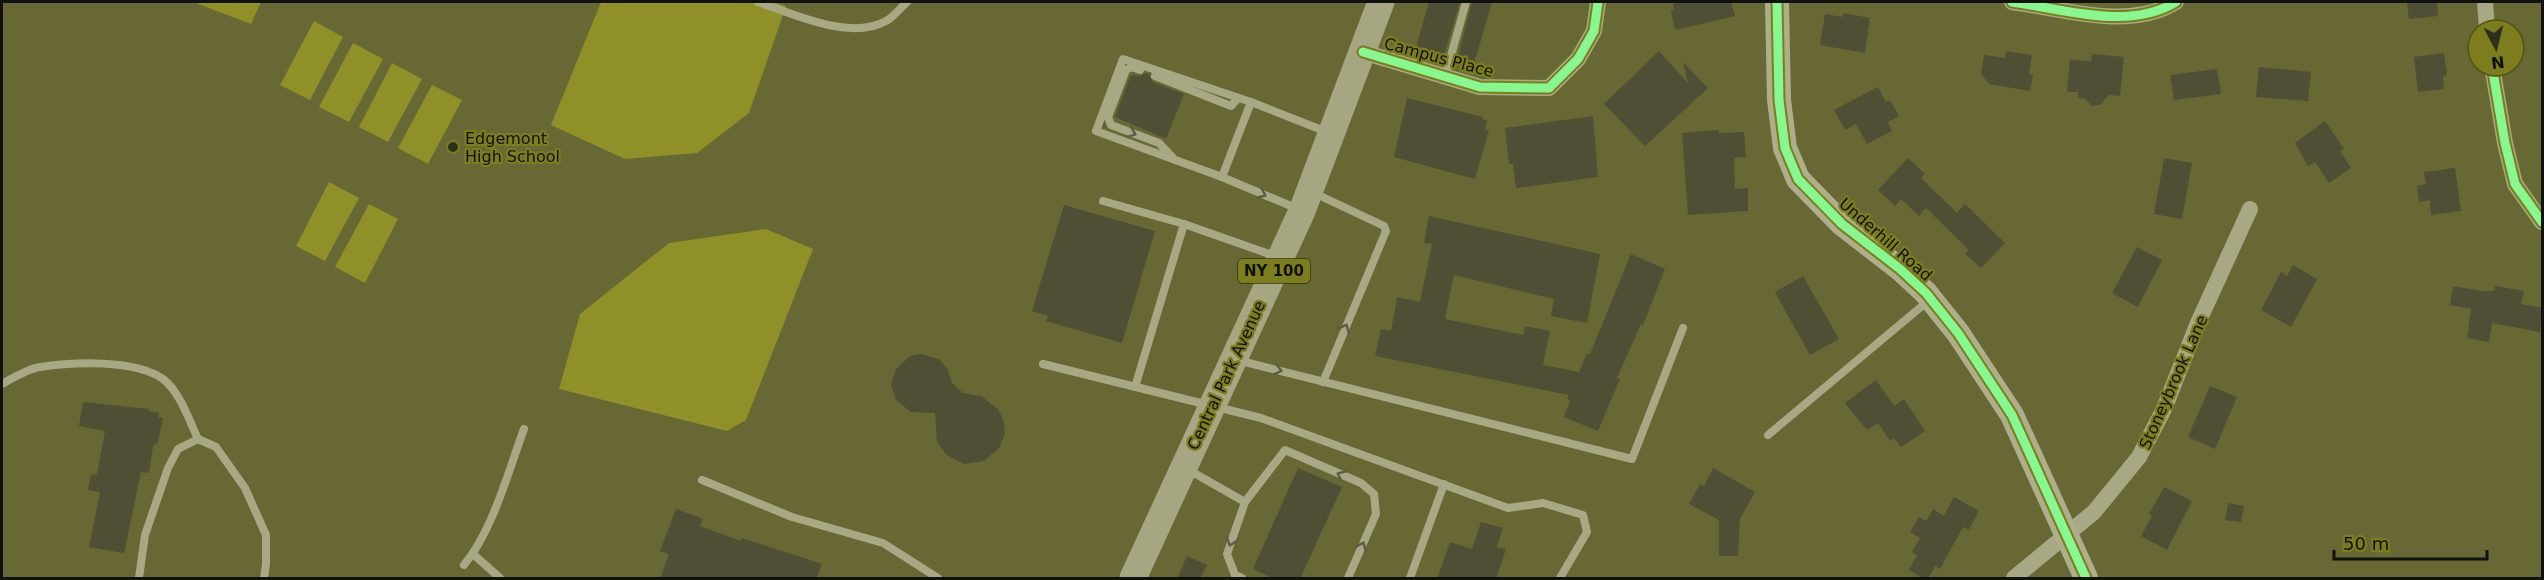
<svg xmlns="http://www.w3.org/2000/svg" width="2544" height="580" font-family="'DejaVu Sans',sans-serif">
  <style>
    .green { fill: #909029 }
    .building { fill: #4f4f35 }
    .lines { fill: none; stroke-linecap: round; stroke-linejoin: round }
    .lane { stroke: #a8a984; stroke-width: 8 }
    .street { stroke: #a8a984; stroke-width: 16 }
    .secondary { stroke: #aeae8c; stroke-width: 24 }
    .primary { stroke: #a6a683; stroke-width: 27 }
    .cycleway-casing { stroke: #7c7e1d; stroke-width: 13 }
    .cycleway { stroke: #87f88f; stroke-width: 9 }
    .oneway { stroke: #5c5d4a }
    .poi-dot { fill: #2f2f1d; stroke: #7c7e1d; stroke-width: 2 }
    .labels { text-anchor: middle; stroke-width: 4.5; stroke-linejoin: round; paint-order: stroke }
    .shield { fill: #7c7e1d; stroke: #313215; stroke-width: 1.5 }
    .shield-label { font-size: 15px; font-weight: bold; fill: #111 }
    .street-label { font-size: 16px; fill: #111; stroke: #7c7e1d }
    .poi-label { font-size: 16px; fill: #111; stroke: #7c7e1d; text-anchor: start }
  </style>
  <rect width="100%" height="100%" fill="#676833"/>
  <g class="green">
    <polygon points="193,2 261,2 251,24"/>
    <polygon points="601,2 773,2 786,6 749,113 697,153 625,159 551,125"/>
    <polygon points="314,21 343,37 310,100 280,85"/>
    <polygon points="353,43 383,59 349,122 319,107"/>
    <polygon points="392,63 422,79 388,142 359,127"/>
    <polygon points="432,85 462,100 428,164 398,148"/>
    <polygon points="329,182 359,198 325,261 296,246"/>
    <polygon points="369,204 398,219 365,283 335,267"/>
    <polygon points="766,229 813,249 746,420 727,431 559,389 580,314 669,243"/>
  </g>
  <g class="building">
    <polygon points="1429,2 1460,2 1444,55 1416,47"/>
    <polygon points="1472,2 1492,2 1474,64 1457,60"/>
    <polygon points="1681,2 1731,2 1735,16 1675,30 1671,11 1674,10 1673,4"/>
    <polygon points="2407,2 2437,2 2438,16 2409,19"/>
    <polygon points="1843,13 1870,18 1865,53 1820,45 1825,14 1842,17"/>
    <polygon points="1659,51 1688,83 1683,62 1708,88 1645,146 1604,104"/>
    <polygon points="2006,51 2032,55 2029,74 2033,75 2030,91 1989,84 1981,74 1984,55 2005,58"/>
    <polygon points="2444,53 2447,75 2443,76 2444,89 2418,92 2414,57"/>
    <polygon points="2092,54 2124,57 2120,96 2109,95 2100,105 2092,106 2085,99 2078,98 2078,92 2067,92 2070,60 2091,61"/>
    <polygon points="2259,67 2311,72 2308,101 2256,97"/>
    <polygon points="2217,69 2221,94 2174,100 2170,75"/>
    <polygon points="1145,73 1149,74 1153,82 1184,94 1166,139 1115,117 1131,75 1140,76"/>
    <polygon points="1878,87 1886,102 1890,100 1899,116 1888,122 1892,131 1867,144 1856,124 1845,130 1834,110"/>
    <polygon points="1407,98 1483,117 1483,119 1487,121 1485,130 1489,130 1475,179 1394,157"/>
    <polygon points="1593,116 1598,177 1516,188 1513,164 1509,164 1505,128"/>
    <polygon points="2325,121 2344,149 2340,151 2351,168 2329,183 2315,162 2308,166 2295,143"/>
    <polygon points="1719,130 1719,133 1744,132 1746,157 1734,158 1735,189 1748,188 1748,211 1688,215 1682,133"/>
    <polygon points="1908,158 1925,174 1921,178 1957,213 1965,204 2005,243 1981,268 1965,254 1969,250 1926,208 1919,216 1901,199 1895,206 1878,190"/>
    <polygon points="2164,158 2192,163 2182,219 2154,214"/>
    <polygon points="2455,168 2461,211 2431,215 2430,200 2419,202 2417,186 2426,184 2424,172"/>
    <polygon points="1064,205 1155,231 1122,343 1046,321 1048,316 1032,311"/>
    <polygon points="1429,216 1600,254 1587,323 1551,316 1554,299 1454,275 1445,319 1523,335 1525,326 1550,331 1543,365 1579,372 1587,353 1590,354 1631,254 1665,269 1643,325 1641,324 1617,378 1620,379 1598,431 1564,417 1570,401 1567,399 1569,395 1375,356 1381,329 1391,331 1397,297 1420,302 1432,244 1424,243"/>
    <polygon points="2137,247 2162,260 2138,307 2112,293"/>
    <polygon points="2293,265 2317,279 2291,327 2261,310 2281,272 2287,276"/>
    <polygon points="1803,276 1839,339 1810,355 1775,292"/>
    <polygon points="2453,286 2481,291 2494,291 2495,286 2524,291 2521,304 2542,308 2540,332 2492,323 2489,342 2467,338 2471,309 2450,305"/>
    <polygon points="921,354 939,359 948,370 952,383 963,393 981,396 998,409 1004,422 1005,433 999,448 984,461 964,464 947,455 937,442 935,413 911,412 896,400 891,385 896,369 910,356"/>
    <polygon points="1876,380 1894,406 1904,399 1925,431 1901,447 1894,438 1890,441 1878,423 1867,430 1845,403"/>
    <polygon points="2210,386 2237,397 2215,449 2188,437"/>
    <polygon points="83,402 149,409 149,411 159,413 158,417 163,418 158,442 153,446 149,473 141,472 124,553 89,547 100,492 88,490 91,474 97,475 105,431 79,426"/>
    <polygon points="1298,468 1342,487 1300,579 1274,579 1253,569"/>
    <polygon points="1713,468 1755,492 1740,519 1738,556 1719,556 1719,520 1689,504 1700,484 1704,486"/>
    <polygon points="2164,487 2192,501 2167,550 2141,536 2152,516 2149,514"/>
    <polygon points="1954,497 1979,511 1969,530 1963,527 1940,569 1935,566 1928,579 1925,579 1909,570 1917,555 1912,552 1920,538 1910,532 1919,517 1926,521 1933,509 1944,516"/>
    <polygon points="2228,503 2244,506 2241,522 2225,520"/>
    <polygon points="676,509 703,519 700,526 741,541 742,538 822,564 816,579 660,579 669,554 660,551"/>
    <polygon points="1481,522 1503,528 1497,547 1506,549 1496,579 1437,579 1450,542 1472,549"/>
    <polygon points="1187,556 1207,565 1200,579 1177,579"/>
  </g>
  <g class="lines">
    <g class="lane">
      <path d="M 758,2 C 793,14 850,41 886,21 C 894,17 901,7 907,2"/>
      <polyline points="1140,70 1132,67 1126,70 1108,117 1111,125 1159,143 1175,160"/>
      <polyline points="1155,76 1231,106 1238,98"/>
      <polyline points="1445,77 1466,2"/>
      <polyline points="1222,177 1251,102"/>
      <polyline points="1312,192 1384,226 1386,231 1323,382"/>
      <polyline points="1103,201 1184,224"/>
      <polyline points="1298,209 1222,177 1096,131 1123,59 1251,102 1327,132"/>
      <polyline points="1237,360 1632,459 1683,328"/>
      <polyline points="1043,364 1261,418 1508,508 1543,503 1583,515 1587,532 1560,578"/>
      <path d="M 2,384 C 13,378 27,369 40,367 C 72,362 135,359 163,379 C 180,392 189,420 198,439"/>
      <polyline points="1135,387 1184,224 1278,257"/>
      <polyline points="1768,435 1928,301"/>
      <polyline points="1187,469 1245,502"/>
      <polyline points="702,480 792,517 883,543 938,578"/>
      <polyline points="473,554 500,578"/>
      <path d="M 464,565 C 493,530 508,472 524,429"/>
      <polyline points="139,578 145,535 168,468 178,449 198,439 216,447 245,488 266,535 266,564 264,578"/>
      <polyline points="1242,578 1235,575 1227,554 1245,502 1285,450 1361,483 1374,494 1376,514 1348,578"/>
      <polyline points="1410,578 1444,484"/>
    </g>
    <g class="street">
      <path d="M 2012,2 C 2064,9 2129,31 2176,2"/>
      <polyline points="2485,2 2487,30"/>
      <polyline points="1363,52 1480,87 1549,88 1578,59 1594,31 1598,2"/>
      <polyline points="2492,66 2505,143 2515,184 2542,222"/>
      <polyline points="2014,578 2094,512 2139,457 2164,409 2198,323 2250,209"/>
    </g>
    <polyline class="secondary" points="1777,2 1779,100 1785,148 1798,179 1842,224 1900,269 1926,293 1958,333 2012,415 2086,578"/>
    <polyline class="primary" points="1133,578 1302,211 1381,2"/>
    <defs>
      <g id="cycleway">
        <polyline points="1777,2 1779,100 1785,148 1798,179 1842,224 1900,269 1926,293 1958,333 2012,415 2086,578"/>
        <path d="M 2012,2 C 2064,9 2129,31 2176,2"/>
        <polyline points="1363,52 1480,87 1549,88 1578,59 1594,31 1598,2"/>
        <polyline points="2492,66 2505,143 2515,184 2542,222"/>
      </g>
    </defs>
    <use href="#cycleway" class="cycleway-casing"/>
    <use href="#cycleway" class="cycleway"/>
  </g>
  <defs><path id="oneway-chevron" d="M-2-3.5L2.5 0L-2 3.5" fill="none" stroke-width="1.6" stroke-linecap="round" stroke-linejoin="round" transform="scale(1.5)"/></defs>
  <g class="oneway">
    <use href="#oneway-chevron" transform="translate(1132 133) rotate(21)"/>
    <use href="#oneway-chevron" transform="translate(1262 194) rotate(23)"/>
    <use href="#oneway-chevron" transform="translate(1345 328) rotate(-67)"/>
    <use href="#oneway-chevron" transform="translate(1278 370) rotate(14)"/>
    <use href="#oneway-chevron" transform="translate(1341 475) rotate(-156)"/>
    <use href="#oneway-chevron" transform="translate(1231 542) rotate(109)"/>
    <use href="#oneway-chevron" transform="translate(1362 546) rotate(-66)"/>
  </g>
  <circle class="poi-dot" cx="453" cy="147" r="6"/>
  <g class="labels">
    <rect class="shield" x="1238" y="259" width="72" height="24" rx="4.5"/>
    <g class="shield-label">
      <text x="1274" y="276">NY 100</text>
    </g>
    <g class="street-label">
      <text transform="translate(1439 57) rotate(15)" y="6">Campus Place</text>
      <text transform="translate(1886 239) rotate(41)" y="6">Underhill Road</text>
      <text transform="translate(1226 375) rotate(-65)" y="6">Central Park Avenue</text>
      <text transform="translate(2173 382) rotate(-66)" y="6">Stoneybrook Lane</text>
    </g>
    <g class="poi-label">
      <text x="465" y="144">Edgemont<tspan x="465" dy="18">High School</tspan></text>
    </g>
  </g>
  <rect width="2544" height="580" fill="none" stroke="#111111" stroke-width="6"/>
  <g transform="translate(2496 48) rotate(173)"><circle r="28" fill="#7c7e1d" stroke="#515218" stroke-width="1.5"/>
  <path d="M0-4.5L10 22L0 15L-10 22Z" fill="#2f2f1d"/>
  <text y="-9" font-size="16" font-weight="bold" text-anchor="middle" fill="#111111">N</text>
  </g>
  <path d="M2334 550v9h153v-9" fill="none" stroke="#111111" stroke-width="3"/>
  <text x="2343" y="550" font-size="18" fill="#111111" stroke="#7c7e1d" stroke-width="4.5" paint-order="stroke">50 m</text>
</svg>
